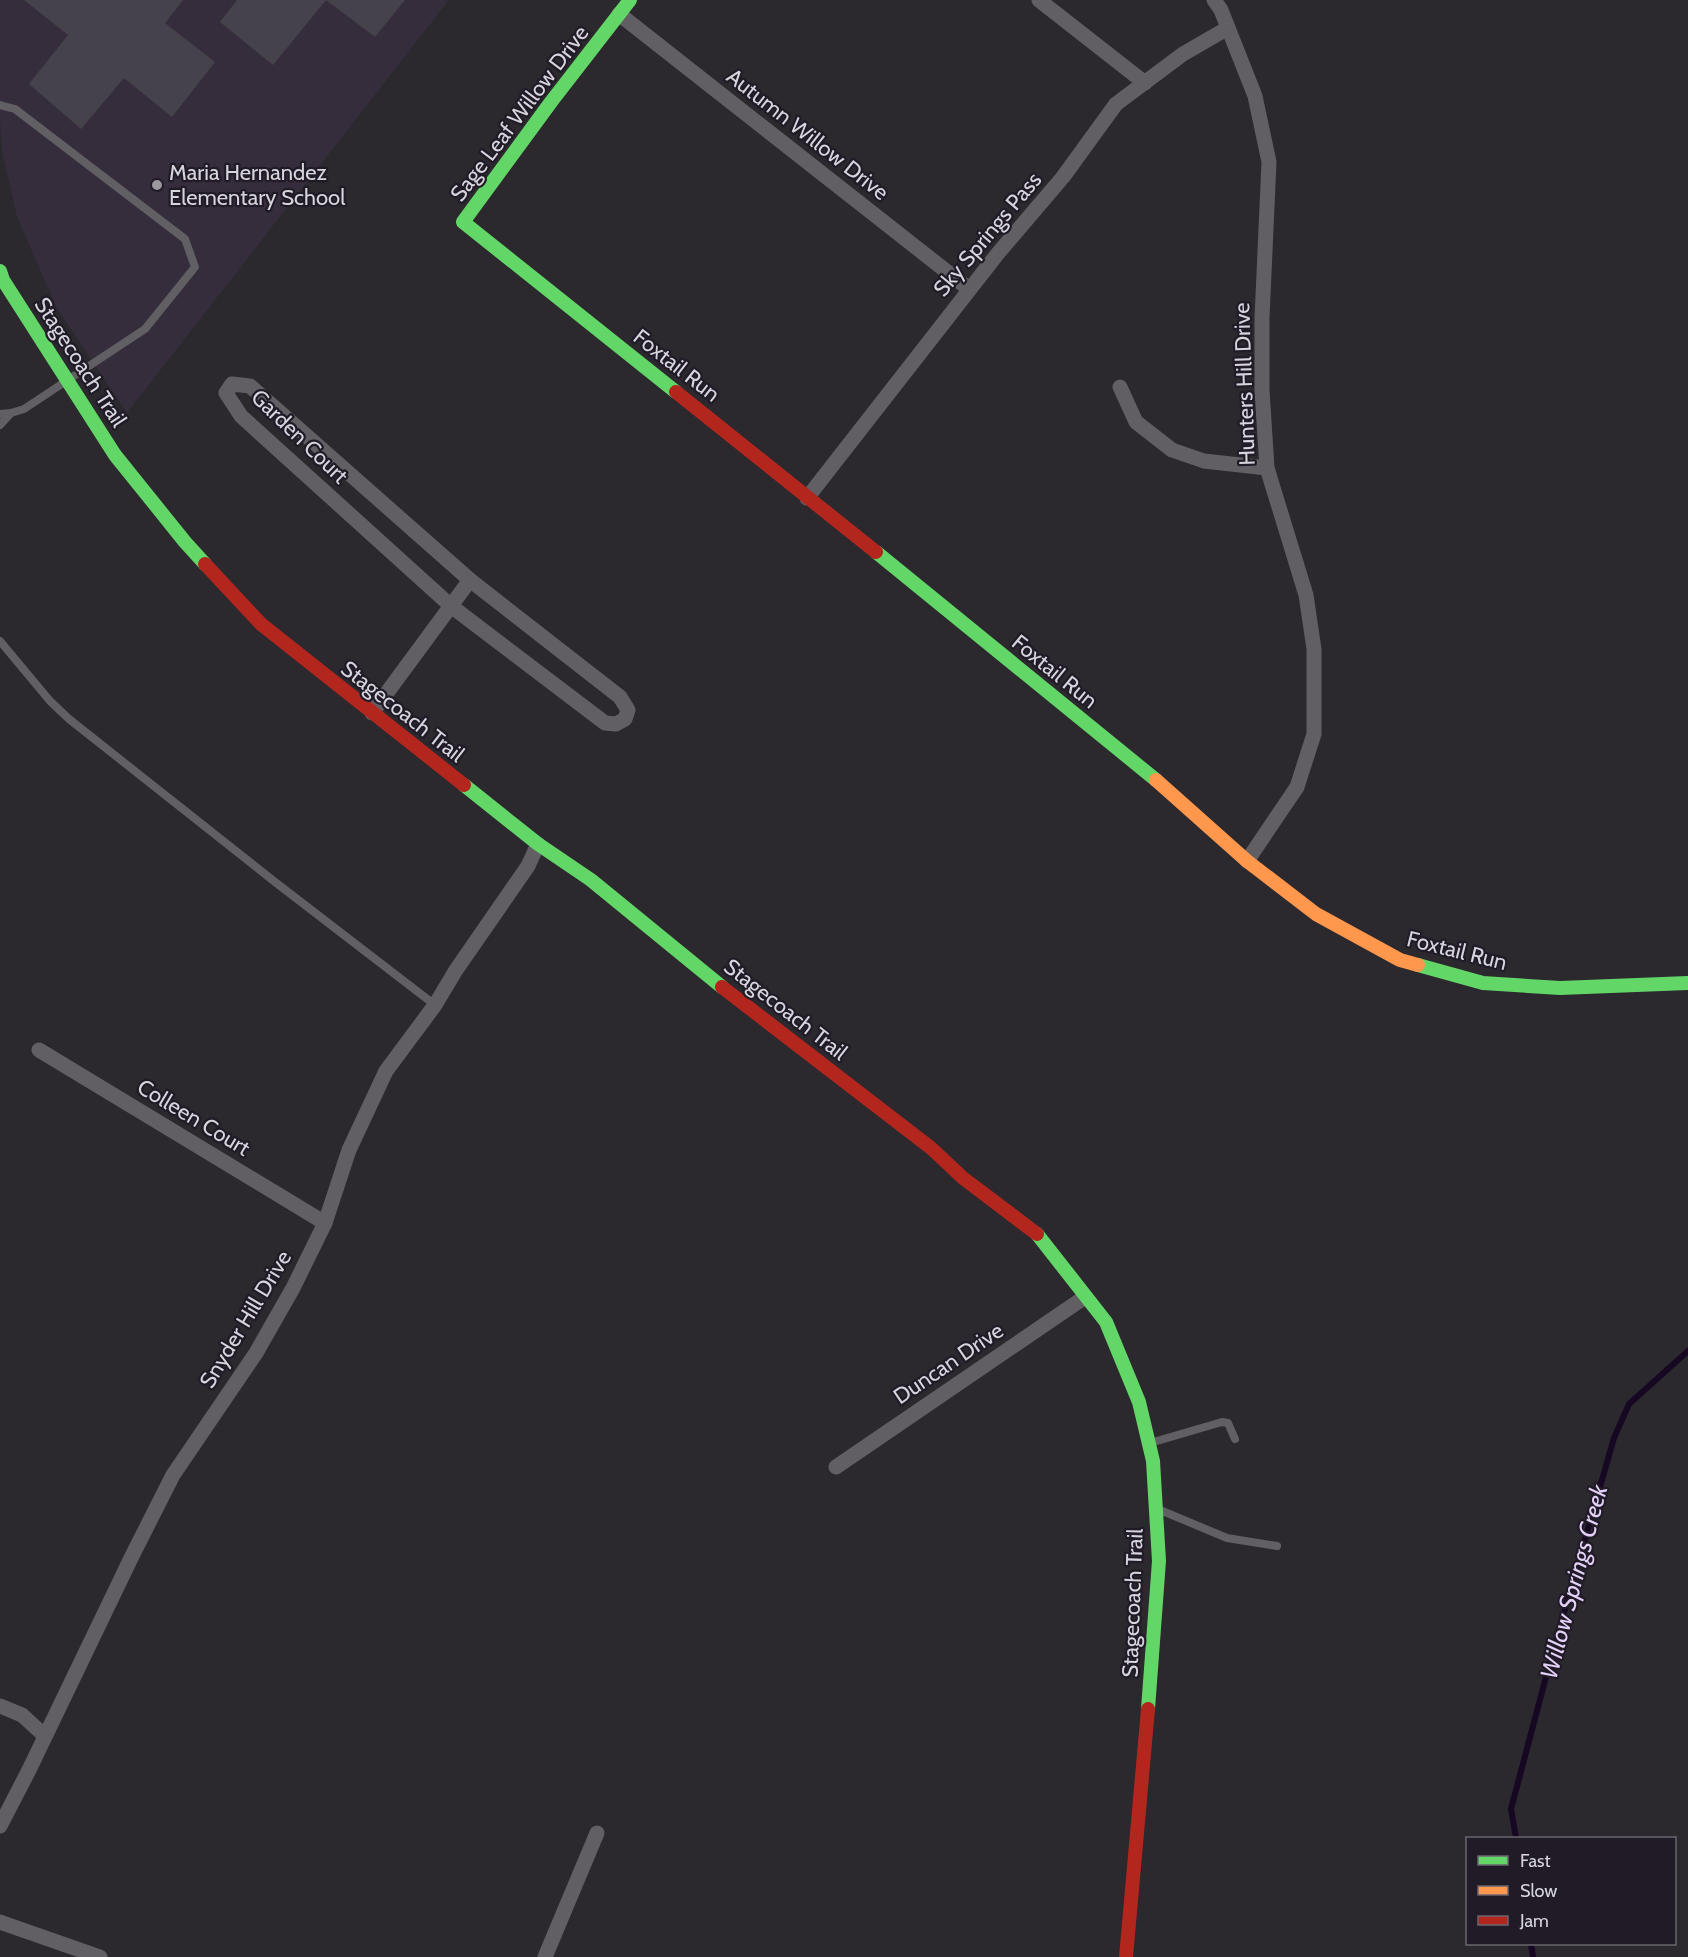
<svg xmlns="http://www.w3.org/2000/svg" width="1688" height="1957" font-family="Cabin,sans-serif">
  <style>
    .built { fill: #352c3c }
    .lines { fill: none; stroke-linecap: round; stroke-linejoin: round }
    .stream { stroke: #160722; stroke-width: 6 }
    .building { fill: #46424b }
    .lane { stroke: #615f64; stroke-width: 8 }
    .street { stroke: #615f64; stroke-width: 15 }
    .fast { stroke: #63d668; stroke-width: 14 }
    .slow { stroke: #ff974d; stroke-width: 14 }
    .jam { stroke: #b3261e; stroke-width: 14 }
    .poi-dot { fill: #9b989f; stroke: #211b27; stroke-width: 2 }
    .labels { text-anchor: middle; stroke-width: 4.5; stroke-linejoin: round; paint-order: stroke }
    .street-label { font-size: 22px; fill: #d7d4dc; stroke: #211b27 }
    .poi-label { font-size: 22px; fill: #d7d4dc; stroke: #211b27; text-anchor: start }
    .water-label { font-size: 24px; font-style: italic; fill: #e4d1f7; stroke: #211b27 }
  </style>
  <rect width="100%" height="100%" fill="#2b282e"/>
  <polygon class="built" points="0,0 449,0 127,413 56,307 17,217 2,152 0,121"/>
  <g class="lines">
    <g class="stream">
      <polyline points="1516,1838 1511,1809 1551,1658 1614,1438 1629,1404 1688,1351"/>
      <polyline points="1531,1944 1533,1957"/>
    </g>
  </g>
  <g class="building">
    <polygon points="24,0 183,0 165,23 215,62 172,117 124,78 81,129 29,84 68,35"/>
    <polygon points="237,0 405,0 375,37 326,0 273,65 220,22"/>
  </g>
  <g class="lines">
    <g class="lane">
      <polyline points="0,105 15,109 185,239 195,267 145,329 24,409 11,413 0,414"/>
      <polyline points="0,425 11,413"/>
      <polyline points="0,641 50,701 69,719 275,882 435,1005"/>
      <polyline points="1150,1443 1222,1422 1228,1423 1235,1439"/>
      <polyline points="1160,1510 1227,1538 1277,1546"/>
    </g>
    <g class="street">
      <polyline points="1039,0 1145,83"/>
      <polyline points="1214,0 1221,10 1255,96 1269,162 1262,318 1262,390 1267,468 1306,595 1314,649 1314,734 1297,787 1247,861"/>
      <polyline points="619,14 969,289"/>
      <polygon points="232,384 250,386 470,580 620,697 628,710 625,719 616,724 605,723 451,606 241,416 226,393"/>
      <polyline points="1120,387 1136,422 1172,450 1204,461 1267,468"/>
      <polyline points="807,498 999,252 1063,177 1116,104 1183,54 1228,28"/>
      <polyline points="372,713 470,580"/>
      <polyline points="39,1050 325,1223"/>
      <polyline points="836,1467 1085,1297"/>
      <polyline points="0,1706 22,1715 45,1736"/>
      <polyline points="0,1826 29,1770 132,1556 173,1475 256,1353 293,1288 325,1223 349,1150 386,1071 435,1005 456,970 528,866 538,844"/>
      <polyline points="0,1922 100,1957"/>
      <polyline points="545,1957 597,1833"/>
    </g>
    <g class="fast">
      <polyline points="630,0 551,102 463,222 676,392"/>
      <polyline points="0,271 3,280 115,455 185,542 205,564"/>
      <polyline points="876,552 1156,780"/>
      <polyline points="464,785 538,844 591,880 722,987"/>
      <polyline points="1418,965 1483,983 1560,988 1688,983"/>
      <polyline points="1037,1234 1106,1322 1139,1402 1153,1461 1159,1561 1148,1709"/>
    </g>
    <polyline class="slow" points="1156,780 1247,861 1316,914 1400,960 1418,965"/>
    <g class="jam">
      <polyline points="676,392 876,552"/>
      <polyline points="205,564 261,624 464,785"/>
      <polyline points="722,987 931,1148 963,1178 1037,1234"/>
      <polyline points="1126,1957 1148,1709"/>
    </g>
  </g>
  <circle class="poi-dot" cx="157" cy="185" r="6"/>
  <g class="labels">
    <g class="street-label">
      <text transform="translate(519 113) rotate(-53)" y="8">Sage Leaf Willow Drive</text>
      <text transform="translate(808 134) rotate(38)" y="8">Autumn Willow Drive</text>
      <text transform="translate(987 234) rotate(-50)" y="8">Sky Springs Pass</text>
      <text transform="translate(81 362) rotate(57)" y="8">Stagecoach Trail</text>
      <text transform="translate(677 365) rotate(38)" y="8">Foxtail Run</text>
      <text transform="translate(1244 384) rotate(-92)" y="8">Hunters Hill Drive</text>
      <text transform="translate(300 436) rotate(44)" y="8">Garden Court</text>
      <text transform="translate(1055 671) rotate(39)" y="8">Foxtail Run</text>
      <text transform="translate(403 711) rotate(38)" y="8">Stagecoach Trail</text>
      <text transform="translate(1457 950) rotate(14)" y="8">Foxtail Run</text>
      <text transform="translate(786 1009) rotate(38)" y="8">Stagecoach Trail</text>
      <text transform="translate(194 1117) rotate(31)" y="8">Colleen Court</text>
      <text transform="translate(245 1319) rotate(-59)" y="8">Snyder Hill Drive</text>
      <text transform="translate(948 1363) rotate(-34)" y="8">Duncan Drive</text>
      <text transform="translate(1132 1603) rotate(-88)" y="8">Stagecoach Trail</text>
    </g>
    <g class="poi-label">
      <text x="169" y="180">Maria Hernandez<tspan x="169" dy="25">Elementary School</tspan></text>
    </g>
    <g class="water-label">
      <text transform="translate(1574 1582) rotate(-75)" y="8">Willow Springs Creek</text>
    </g>
  </g>
  <rect x="1466" y="1837" width="210" height="108" fill="#211b27" stroke="#6a656f" stroke-width="1.5"/>
  <rect x="1478" y="1856" width="30" height="9" fill="#63d668" stroke="#6a656f" stroke-width="1.5"/>
  <text x="1520" y="1867" font-size="18" fill="#d7d4dc">Fast</text>
  <rect x="1478" y="1886" width="30" height="9" fill="#ff974d" stroke="#6a656f" stroke-width="1.5"/>
  <text x="1520" y="1897" font-size="18" fill="#d7d4dc">Slow</text>
  <rect x="1478" y="1916" width="30" height="9" fill="#b3261e" stroke="#6a656f" stroke-width="1.5"/>
  <text x="1520" y="1927" font-size="18" fill="#d7d4dc">Jam</text>
</svg>
